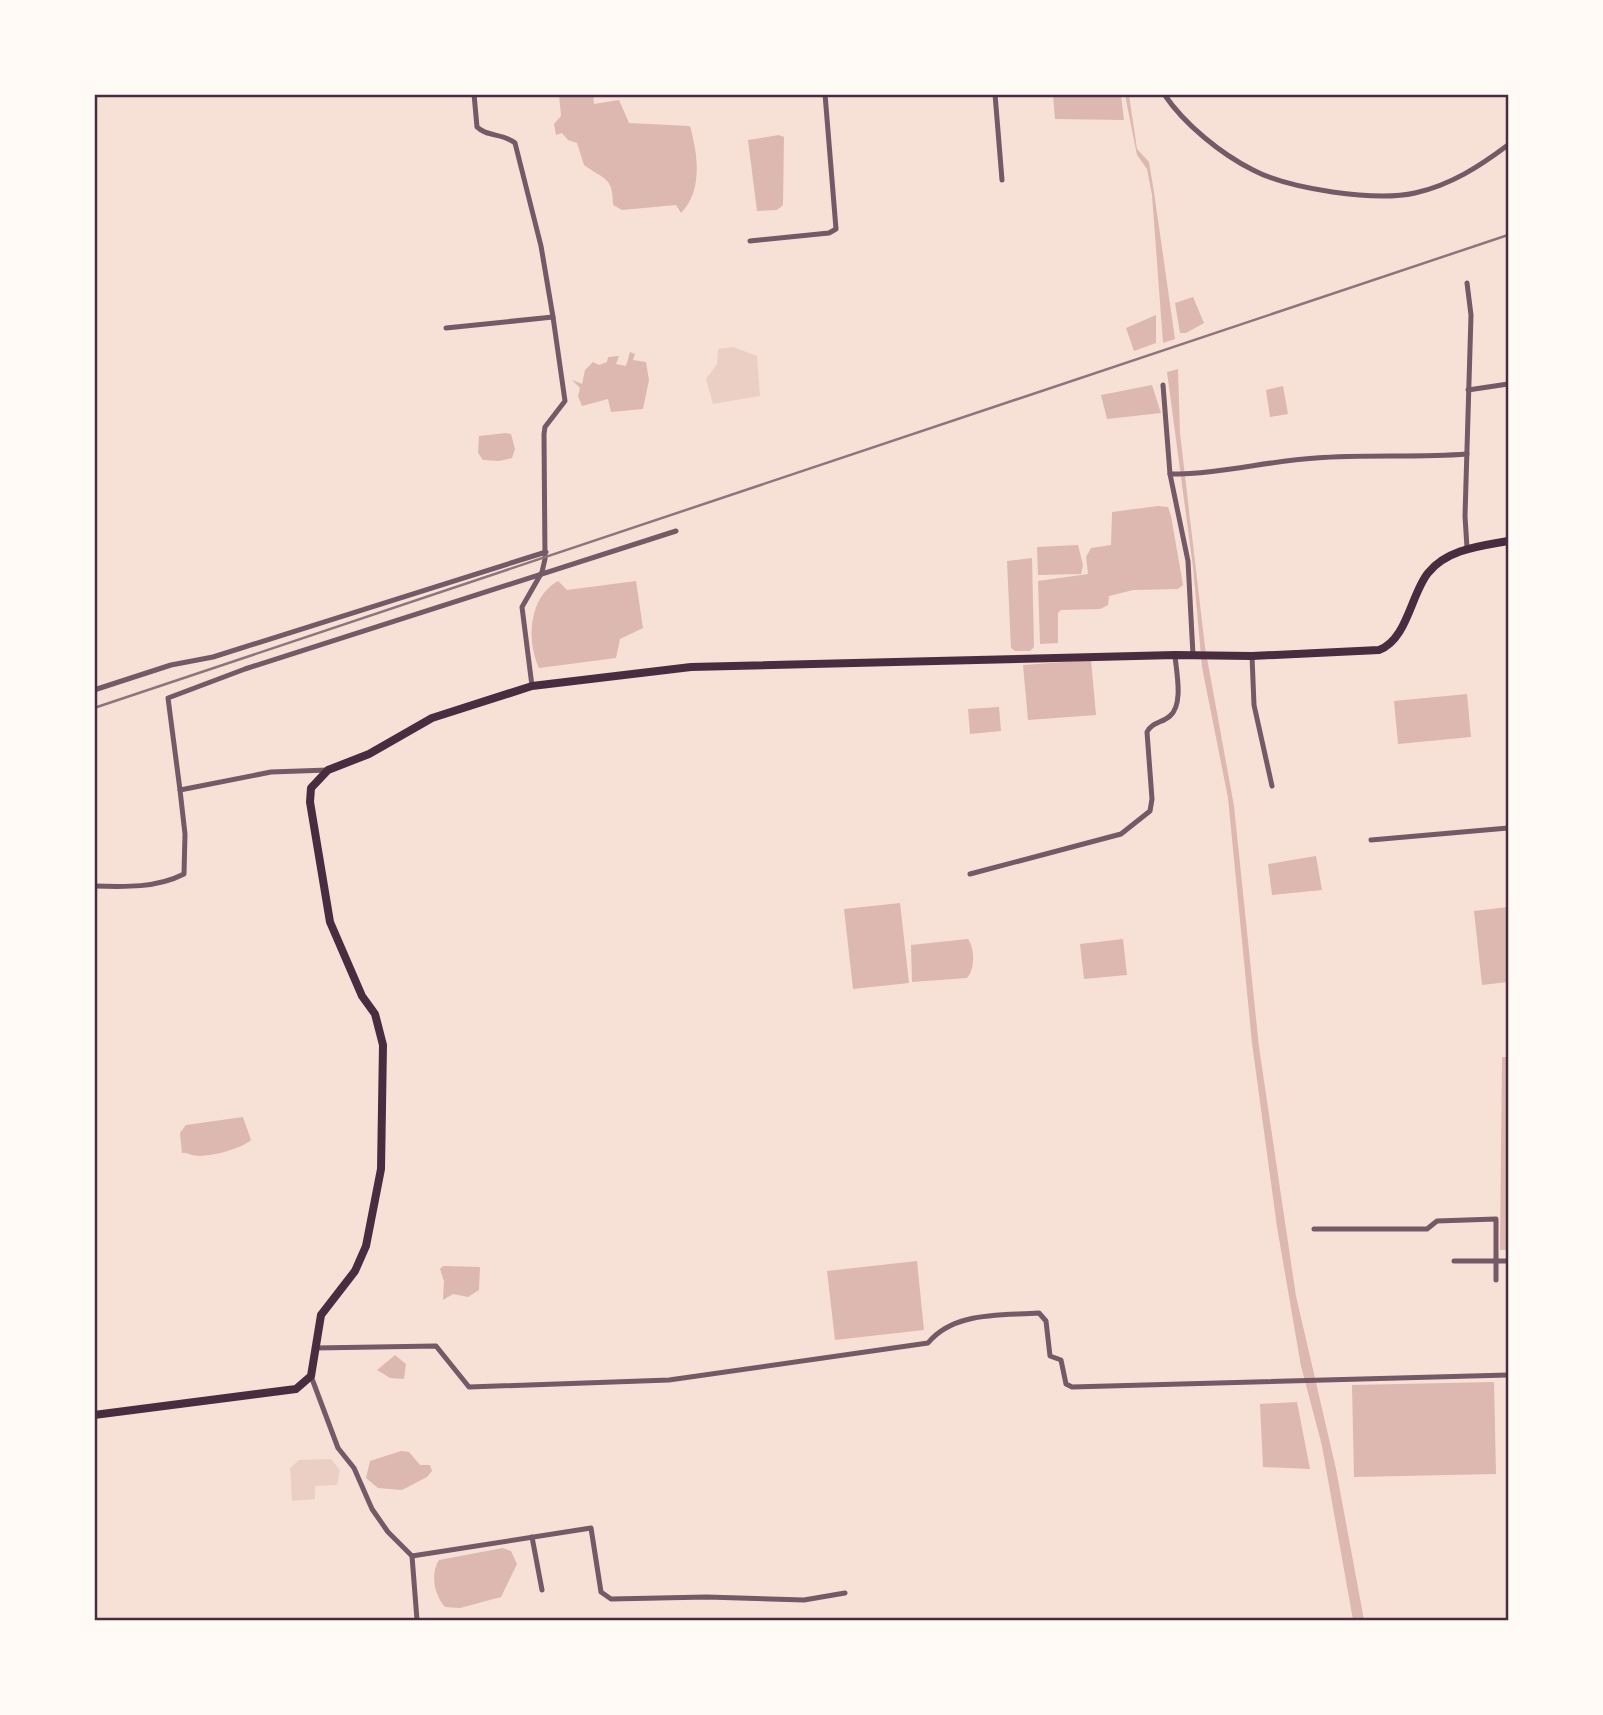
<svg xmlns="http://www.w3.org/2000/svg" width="1603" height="1715" font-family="'Roboto Condensed',sans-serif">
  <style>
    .green { fill: #ebcfc5 }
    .water { fill: #dcb8b0 }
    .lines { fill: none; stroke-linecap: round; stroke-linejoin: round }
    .minor { stroke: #755966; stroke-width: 5 }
    .secondary { stroke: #4a2c40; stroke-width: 8 }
    .rail { stroke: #8f747c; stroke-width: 2.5 }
    .neatline { fill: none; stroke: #4a2c40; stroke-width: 2.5 }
  </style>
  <rect width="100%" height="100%" fill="#f7e1d7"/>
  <g class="green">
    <polygon points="733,347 757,356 760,396 713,404 706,379 717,364 718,349"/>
    <polygon points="331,1459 340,1470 337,1485 315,1486 315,1499 292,1501 290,1468 299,1460"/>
  </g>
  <g class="water">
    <path d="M 593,95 L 594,104 L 619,100 L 629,123 L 690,126 C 698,155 703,191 681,213 L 676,205 L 622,210 L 613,205 C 613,176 604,180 584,165 L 577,143 L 568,140 L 562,133 L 556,135 L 554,124 L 561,116 L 559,95 Z"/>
    <polygon points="1053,95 1121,95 1124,120 1055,119"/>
    <polygon points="1125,95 1129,95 1137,149 1149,162 1154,192 1175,339 1163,343 1152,195 1147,169 1137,155"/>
    <polygon points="779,135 784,137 783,205 777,210 757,211 748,140"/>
    <polygon points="1193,297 1204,323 1186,333 1180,333 1175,303"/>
    <polygon points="1156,315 1156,343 1134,351 1126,328"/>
    <polygon points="630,352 635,354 633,360 646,362 649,380 643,409 611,412 608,399 582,406 578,396 580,388 572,380 582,384 585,370 593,362 599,365 607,362 608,357 619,356 616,364 626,366"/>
    <polygon points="1178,369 1180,433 1205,647 1234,806 1259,1047 1296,1296 1336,1469 1364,1620 1353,1620 1322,1446 1301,1366 1277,1227 1252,1043 1228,798 1202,667 1193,567 1167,372"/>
    <polygon points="1152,385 1161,413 1107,419 1101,395"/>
    <polygon points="1283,386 1288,414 1270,417 1266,390"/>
    <polygon points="506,433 511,434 515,449 512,458 499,461 483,460 478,453 479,436"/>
    <polygon points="1158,506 1168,507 1171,516 1183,585 1178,589 1133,590 1109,596 1108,605 1100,609 1061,610 1058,613 1058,643 1040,644 1038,581 1088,574 1086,557 1091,548 1111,545 1112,512"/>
    <polygon points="1078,545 1083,565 1081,574 1038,575 1037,547"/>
    <polygon points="1032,558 1034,647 1030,651 1015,651 1011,648 1007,561"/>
    <path d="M 558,581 L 567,590 L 636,581 L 643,628 L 620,639 L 616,658 L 539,668 C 526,639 529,597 558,581 Z"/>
    <polygon points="1091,660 1096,715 1028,720 1023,665"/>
    <polygon points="1467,694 1471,737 1398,744 1394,701"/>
    <polygon points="999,707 1001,731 970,734 968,709"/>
    <polygon points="1316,856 1322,890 1272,895 1268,864"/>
    <polygon points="900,903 909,983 853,989 844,909"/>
    <polygon points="1508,907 1508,982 1482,985 1474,911"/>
    <path d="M 968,939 C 975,949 975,969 967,978 L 912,982 L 911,945 Z"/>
    <polygon points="1123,939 1127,975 1084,979 1080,944"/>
    <polygon points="1502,1057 1508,1057 1508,1250 1500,1250"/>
    <path d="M 243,1117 L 251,1140 C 242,1149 204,1159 192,1155 C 188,1154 186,1152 182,1153 L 180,1133 L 186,1125 Z"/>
    <polygon points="917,1261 924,1330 835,1340 827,1271"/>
    <polygon points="443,1266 480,1267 479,1290 468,1297 453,1294 443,1300 444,1281 440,1269"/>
    <polygon points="395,1355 406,1364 404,1379 390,1378 377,1370"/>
    <polygon points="1494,1382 1496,1474 1354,1477 1352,1385"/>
    <polygon points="1297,1402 1310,1469 1263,1467 1260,1404"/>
    <polygon points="401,1451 409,1452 420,1465 430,1465 432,1471 427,1477 402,1490 378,1488 366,1478 370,1461"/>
    <path d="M 503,1548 L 511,1551 L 517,1564 L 501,1597 L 460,1608 L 445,1607 C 434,1595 430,1574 439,1560 Z"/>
  </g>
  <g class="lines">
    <g class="minor">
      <path d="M 474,94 L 477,127 C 487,137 503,133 515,143 L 541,246 L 553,317"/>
      <polyline points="995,94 1002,180"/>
      <path d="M 1164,94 C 1184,124 1221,154 1253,170 C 1289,189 1375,202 1415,193 C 1451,185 1480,166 1508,145"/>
      <polyline points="750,241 829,233 836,229 825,94"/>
      <polyline points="1467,283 1471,315 1465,516 1467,548"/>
      <polyline points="446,328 553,317 565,401 545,427 544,434 545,559 542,572 522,607 532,686"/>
      <polyline points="1163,385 1170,474 1188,561 1193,655"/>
      <polyline points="1468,390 1508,384"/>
      <path d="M 1170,474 C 1220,474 1267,461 1316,458 C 1367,454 1416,458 1467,454"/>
      <polyline points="1252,656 1254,705 1272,786"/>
      <polyline points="94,690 171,665 213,657 546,552"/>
      <polyline points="180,790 168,698 245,669 676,531"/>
      <polyline points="1371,840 1508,828"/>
      <path d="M 970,874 L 1121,834 L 1150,811 L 1152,799 L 1147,732 C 1152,722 1162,723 1170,716 C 1184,704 1176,671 1175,655"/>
      <path d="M 94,886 C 125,887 157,888 184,874 L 185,834 L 180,790 L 271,772 L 328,770"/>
      <polyline points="1314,1229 1427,1229 1437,1221 1496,1219 1496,1280"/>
      <polyline points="1454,1261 1508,1261"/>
      <path d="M 315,1348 L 436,1346 L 469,1387 L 669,1380 L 928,1343 C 954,1311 1002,1316 1039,1313 L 1046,1321 L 1050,1356 L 1061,1360 L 1066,1384 L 1072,1387 L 1508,1375"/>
      <polyline points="311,1376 338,1448 354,1468 372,1509 388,1532 412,1556 417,1620"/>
      <polyline points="532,1537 542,1590"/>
      <polyline points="412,1556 591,1528 601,1592 611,1599 707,1597 804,1600 845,1593"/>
    </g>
    <path class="secondary" d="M 94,1415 L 296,1389 L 311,1376 L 321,1315 L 355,1271 L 366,1246 L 381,1169 L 383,1045 L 375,1014 L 362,996 L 330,922 L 310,802 L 311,788 L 328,770 L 369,754 L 432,718 L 532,686 L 691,667 L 1175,655 L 1252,656 L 1379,650 C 1407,640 1411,594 1428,573 C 1447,549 1481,546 1508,541"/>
    <polyline class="rail" points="94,708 1508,235"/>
  </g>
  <rect width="1603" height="1715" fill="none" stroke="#fffaf5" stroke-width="192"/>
  <rect x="96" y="96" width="1411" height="1523" class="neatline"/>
</svg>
